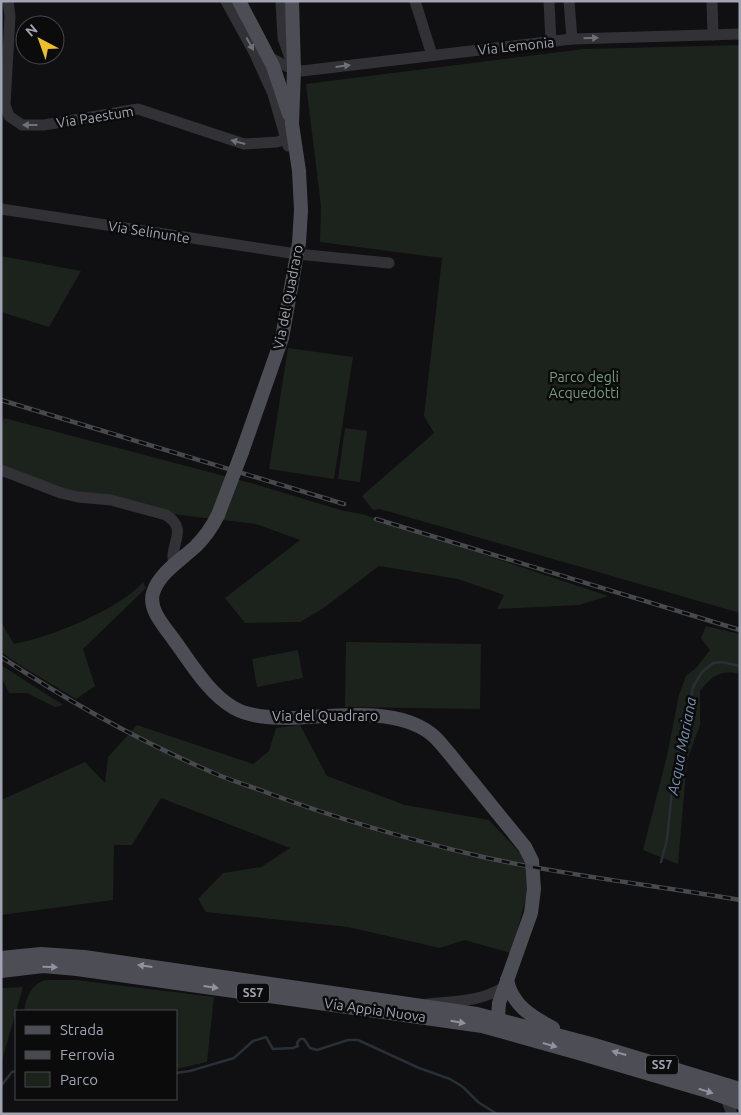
<svg xmlns="http://www.w3.org/2000/svg" width="741" height="1115" font-family="Ubuntu,sans-serif">
  <style>
    .green { fill: #1c231d }
    .lines { fill: none; stroke-linecap: round; stroke-linejoin: round }
    .stream { stroke: #282f36; stroke-width: 2.5 }
    .minor { stroke: #313136; stroke-width: 11 }
    .major { stroke: #4d4e55; stroke-width: 14 }
    .rail-casing { stroke: #48494f; stroke-width: 4.5 }
    .rail { stroke: #0b0b0c; stroke-width: 2.5; stroke-dasharray: 8; stroke-linecap: butt }
    .major-bridge { stroke: #4d4e55; stroke-width: 14 }
    .oneway { fill: #6f707a }
    .oneway2 { fill: #90939f }
    .labels { text-anchor: middle; stroke-width: 5; stroke-linejoin: round; paint-order: stroke }
    .shield { fill: #0b0b0c; stroke: #747680; stroke-width: 1 }
    .shield-label { font-size: 12px; font-weight: bold; fill: #a1a4b2 }
    .street-label { font-size: 14px; fill: #a1a4b2; stroke: #0b0b0c }
    .park-label { font-size: 14px; fill: #779d7d; stroke: #0b0b0c }
    .water-label { font-size: 15px; font-style: italic; fill: #778fad; stroke: #0b0b0c }
  </style>
  <rect width="100%" height="100%" fill="#100f11"/>
  <g class="green">
    <polygon points="740,45 740,613 380,509 373,510 362,496 434,433 424,416 442,258 320,242 321,206 306,84 584,49"/>
    <polygon points="1,256 81,271 49,327 1,312"/>
    <polygon points="288,348 353,357 334,479 269,469"/>
    <polygon points="4,418 251,483 344,511 362,514 608,596 579,605 497,609 504,595 458,579 379,566 325,607 300,622 245,623 225,598 300,540 256,524 163,513 78,497 1,469 1,426"/>
    <polygon points="345,428 367,431 360,482 338,479"/>
    <path d="M 143,582 L 146,588 L 83,649 L 95,686 L 76,699 L 18,664 L 1,652 L 1,622 L 14,644 C 49,638 120,609 143,582 Z"/>
    <path d="M 706,626 L 740,634 L 740,674 C 720,669 711,677 700,691 L 700,725 L 687,761 L 678,864 L 643,850 L 667,756 L 679,695 L 686,676 L 696,668 L 710,650 L 701,638 Z"/>
    <polygon points="346,642 481,644 480,709 345,707"/>
    <polygon points="298,650 303,678 257,687 252,659"/>
    <polygon points="1,665 63,705 55,707 27,693 9,693 1,677"/>
    <polygon points="137,725 253,764 269,751 276,728 300,725 327,776 405,805 489,820 524,857 528,891 511,953 464,940 440,948 348,927 206,912 198,899 223,873 261,867 290,848 161,798 132,845 114,845 113,900 1,915 1,800 85,762 105,783 108,757"/>
    <path d="M 45,980 L 76,980 L 214,997 L 207,1062 L 176,1069 L 176,1011 L 24,1011 C 27,996 30,986 45,980 Z"/>
    <polygon points="23,987 1,1064 1,988"/>
  </g>
  <g class="lines">
    <g class="stream">
      <polyline points="661,862 667,840 673,780 693,687 702,672 713,663 722,662 740,666"/>
      <polyline points="176,1073 190,1071 234,1058 253,1041 266,1037 273,1049 293,1048 298,1046 297,1043 300,1039 304,1039 310,1048 317,1050 348,1040 358,1040 419,1068 450,1079 463,1087 478,1102 497,1114"/>
      <polyline points="1,1086 12,1072 16,1071"/>
    </g>
    <g class="minor">
      <polyline points="8,1 10,16 5,105 9,116 22,125 44,125 138,109 244,144 277,142 293,137"/>
      <polyline points="226,1 254,52 273,94 288,146"/>
      <polyline points="281,1 283,38 292,64"/>
      <polyline points="415,1 432,55"/>
      <polyline points="549,1 551,42"/>
      <polyline points="569,1 572,39"/>
      <polyline points="712,1 713,35"/>
      <polyline points="258,60 269,57 288,67 302,71 572,39 740,34"/>
      <polyline points="1,209 297,254 389,263"/>
      <path d="M 1,470 L 61,493 L 78,497 L 111,500 L 166,515 C 190,530 168,545 174,564"/>
      <path d="M 428,1004 C 454,1001 481,1002 504,987"/>
      <polyline points="729,1092 728,1104 732,1114"/>
    </g>
    <g class="major">
      <polyline points="239,1 273,66 289,114"/>
      <polyline points="242,452 282,338 299,243 301,210 299,171 292,124 294,70 292,1"/>
      <path d="M 218,515 C 212,527 205,537 196,546 C 181,560 159,573 153,593 C 148,610 165,627 174,640 C 191,663 208,693 234,708 C 250,717 271,718 289,718 C 332,717 394,706 430,733 C 437,738 442,745 448,752 L 525,847 L 532,861 L 534,889 L 531,913 L 499,1003 L 498,1018 L 503,1031"/>
      <polyline points="1,958 41,954 84,957 477,1014 591,1044 740,1089"/>
      <polyline points="1,971 43,966 77,969 482,1026 582,1054 704,1090 740,1103"/>
      <path d="M 507,980 C 512,1005 532,1017 553,1028"/>
    </g>
    <defs>
      <g id="rail">
        <polyline points="1,400 344,504"/>
        <polyline points="376,519 740,630"/>
        <path d="M 1,657 C 69,702 141,742 216,774 C 232,781 250,786 268,793 C 338,819 410,840 483,857 C 568,876 654,885 740,900"/>
      </g>
    </defs>
    <use href="#rail" class="rail-casing"/>
    <use href="#rail" class="rail"/>
    <polyline class="major-bridge" points="218,515 242,452"/>
  </g>
  <defs><path id="oneway-solid" d="M-6-.8H1V-3.2L6.5 0L1 3.2V.8H-6Z" transform="scale(1.25)"/></defs>
  <g class="oneway">
    <use href="#oneway-solid" transform="translate(591 38) rotate(-2)"/>
    <use href="#oneway-solid" transform="translate(250 44) rotate(61)"/>
    <use href="#oneway-solid" transform="translate(343 66) rotate(-7)"/>
    <use href="#oneway-solid" transform="translate(30 125) rotate(-180)"/>
    <use href="#oneway-solid" transform="translate(238 142) rotate(-165)"/>
  </g>
  <g class="oneway2">
    <use href="#oneway-solid" transform="translate(145 966) rotate(-172)"/>
    <use href="#oneway-solid" transform="translate(50 967) rotate(1)"/>
    <use href="#oneway-solid" transform="translate(211 987) rotate(8)"/>
    <use href="#oneway-solid" transform="translate(458 1022) rotate(10)"/>
    <use href="#oneway-solid" transform="translate(550 1045) rotate(16)"/>
    <use href="#oneway-solid" transform="translate(619 1053) rotate(-164)"/>
    <use href="#oneway-solid" transform="translate(706 1091) rotate(17)"/>
  </g>
  <g class="labels">
    <g class="shield">
      <rect x="237" y="983.5" width="32" height="19" rx="4"/>
      <rect x="646" y="1055.5" width="32" height="19" rx="4"/>
    </g>
    <g class="shield-label">
      <text x="253" y="997">SS7</text>
      <text x="662" y="1069">SS7</text>
    </g>
    <g class="street-label">
      <text transform="translate(516 46) rotate(-6)" y="5">Via Lemonia</text>
      <text transform="translate(95 117) rotate(-9)" y="5">Via Paestum</text>
      <text transform="translate(149 232) rotate(9)" y="5">Via Selinunte</text>
      <text transform="translate(288 297) rotate(-79)" y="5">Via del Quadraro</text>
      <text x="325" y="721">Via del Quadraro</text>
      <text transform="translate(375 1010) rotate(8)" y="5">Via Appia Nuova</text>
    </g>
    <g class="park-label">
      <text x="584" y="382">Parco degli<tspan x="584" dy="16">Acquedotti</tspan></text>
    </g>
    <g class="water-label">
      <text transform="translate(682 746) rotate(-79)" y="5">Acqua Mariana</text>
    </g>
  </g>
  <rect width="741" height="1115" fill="none" stroke="#a1a4b2" stroke-width="5"/>
  <rect x="15" y="1010" width="162" height="90" fill="#0b0b0c" stroke="#47484e"/>
  <rect x="25" y="1026" width="25" height="8" fill="#4d4e55" stroke="#47484e"/>
  <text x="60" y="1035" font-size="15" fill="#a1a4b2">Strada</text>
  <rect x="25" y="1051" width="25" height="8" fill="#48494f" stroke="#47484e"/>
  <text x="60" y="1060" font-size="15" fill="#a1a4b2">Ferrovia</text>
  <rect x="25" y="1072" width="25" height="15" fill="#1c231d" stroke="#47484e"/>
  <text x="60" y="1085" font-size="15" fill="#a1a4b2">Parco</text>
  <g transform="translate(40 40) rotate(319)"><circle r="24" fill="#0b0b0c" stroke="#47484e"/>
  <path d="M0-4L9 19L0 12L-9 19Z" fill="#efbf29"/>
  <text y="-8" font-size="14" font-weight="bold" text-anchor="middle" fill="#a1a4b2">N</text>
  </g>
</svg>
